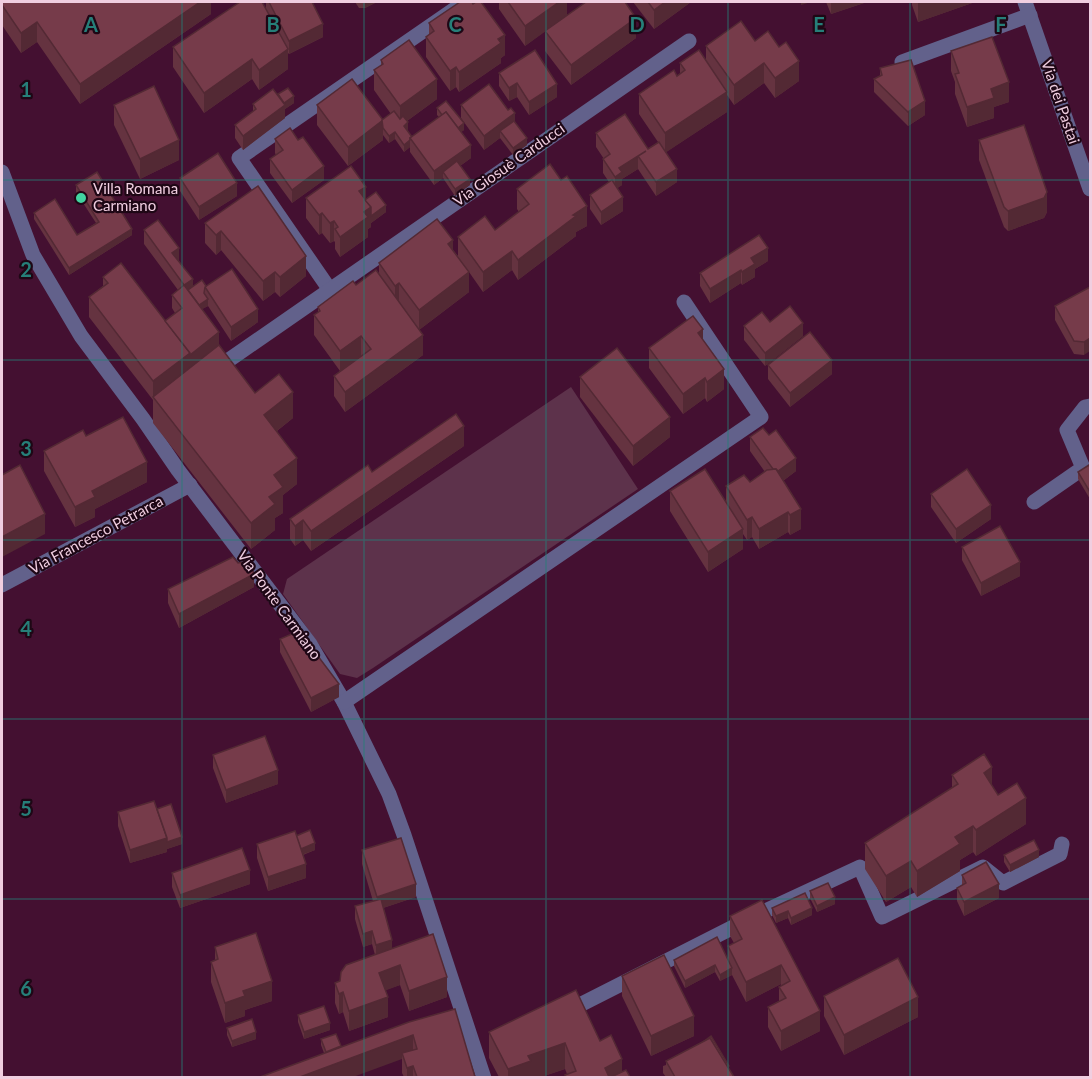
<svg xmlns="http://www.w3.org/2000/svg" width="1092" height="1079" font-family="Lato,sans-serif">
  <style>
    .green { fill: #5d324b }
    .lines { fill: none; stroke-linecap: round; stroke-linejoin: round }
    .minor { stroke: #62618b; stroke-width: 15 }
    .wall { fill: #653340 }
    .shaded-wall { fill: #532934 }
    .building { fill: #763b4a; stroke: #532934; stroke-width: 1.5 }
    .grid { fill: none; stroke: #267f79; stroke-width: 1.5; stroke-opacity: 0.55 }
    .poi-dot { fill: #42d4a0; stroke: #1e0715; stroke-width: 2 }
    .labels { text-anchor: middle; stroke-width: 4.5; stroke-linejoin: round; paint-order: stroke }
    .street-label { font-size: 15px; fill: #f0cee0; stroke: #1e0715 }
    .poi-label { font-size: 15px; fill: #f0cee0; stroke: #1e0715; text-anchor: start }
    .grid-label { font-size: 20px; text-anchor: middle; font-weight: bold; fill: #267f79; stroke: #1e0715; stroke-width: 4.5; stroke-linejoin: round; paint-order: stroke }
  </style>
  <rect width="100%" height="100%" fill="#441031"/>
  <polygon class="green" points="571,387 638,489 373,668 357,678 340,674 283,594 287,579"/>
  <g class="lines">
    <g class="minor">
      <polyline points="1025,2 1090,189"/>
      <polyline points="902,62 1030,15"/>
      <polyline points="2,172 33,255 81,336 143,419 178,470 310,644 344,702 389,794 404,835 484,1078"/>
      <polyline points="330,290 239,158 465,2"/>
      <polyline points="213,371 689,41"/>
      <polyline points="1034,502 1083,468 1067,430 1085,407 1090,406"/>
      <polyline points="2,585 190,485"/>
      <polyline points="344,702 761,417 684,302"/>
      <polyline points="564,1013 763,912 860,867 882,917 983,867 1003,883 1060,854 1062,844"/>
    </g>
  </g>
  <g class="wall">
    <polygon points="2,2 211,2 211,14 80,104 37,42 21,53 2,25"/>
    <polygon points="266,2 312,2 323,37 289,54 288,53 288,69 259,90 252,79 204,113 173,67 173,47 266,8"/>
    <polygon points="355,2 377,2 365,8 359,8"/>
    <polygon points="499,2 567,2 567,15 636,38 571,85 545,51 545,31 525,46 499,9"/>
    <polygon points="633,2 691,2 654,29"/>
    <polygon points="826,2 867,2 831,14"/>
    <polygon points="912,2 975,2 918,22 912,5"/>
    <polygon points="429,23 505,55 501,58 501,63 459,92 456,87 450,91 426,57 426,37 429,35"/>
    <polygon points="755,41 799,81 775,98 764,83 734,105 727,95 727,112 666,152 677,182 656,196 638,169 622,179 622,185 617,188 623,211 601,225 590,209 590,195 609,182 603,173 603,159 604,159 596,147 596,133 648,149 658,142 639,114 639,94 680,74 680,63 706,60 706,46"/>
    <polygon points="951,51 1009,102 994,107 994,118 967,127 955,94 955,82 951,71"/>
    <polygon points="381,60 437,99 407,121 408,129 407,130 412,137 439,117 437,115 437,108 464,130 461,132 471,158 460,166 470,185 455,196 443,178 434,185 410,152 410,147 404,152 395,139 389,143 383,135 383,140 348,166 317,125 317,105 382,120 391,114 374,90 374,70 381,66"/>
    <polygon points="880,68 925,115 908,126 874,92 874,79 880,76"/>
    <polygon points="499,73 557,97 529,115 517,97 509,101 499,86"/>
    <polygon points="278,94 294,103 285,109 285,118 243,150 235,138 235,125 253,112 253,104 278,96"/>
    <polygon points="114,105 179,160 140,179 114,125"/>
    <polygon points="461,105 515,122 527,145 513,155 500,138 484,150 461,118"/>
    <polygon points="275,139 298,140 324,180 292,203 270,173 270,159 276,155 275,153"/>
    <polygon points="979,140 1047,212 1044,218 1008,231 1004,227 979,160"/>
    <polygon points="180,178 237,196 199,220 180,191"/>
    <polygon points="76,185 132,235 69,275 34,219 34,213 77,235 96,223 76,192"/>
    <polygon points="258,186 306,276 280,297 275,292 263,301 221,250 216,255 205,243 205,223"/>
    <polygon points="517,189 587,226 576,232 576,236 518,280 512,270 483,292 469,272 469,292 419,330 423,355 345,412 334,396 334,376 340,371 314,335 314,315 318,313 318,307 356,285 379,275 379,263 453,250 458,256 458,237 495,230 519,212 517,209"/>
    <polygon points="306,198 366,199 386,212 371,223 371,227 368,229 368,237 340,257 335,249 335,242 334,241 330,243 322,233 319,235 306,218"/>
    <polygon points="144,230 179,261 193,286 206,286 258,322 231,341 208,306 202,309 219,345 255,393 293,418 277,431 297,484 283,495 283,513 275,518 275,530 251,549 153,423 153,400 89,317 89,297 103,286 103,277 165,321 175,313 172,308 172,295 178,290 144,244"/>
    <polygon points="768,261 755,269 755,277 742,285 741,283 710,303 700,286 700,273"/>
    <polygon points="1090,287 1084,355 1074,354 1055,320 1055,306"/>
    <polygon points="770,322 803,336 765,366 744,340 744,326"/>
    <polygon points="703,341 724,389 707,402 705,398 683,414 649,368 649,348"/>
    <polygon points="768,365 832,374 790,407 768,379"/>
    <polygon points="580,377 670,437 633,466 580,397"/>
    <polygon points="86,436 147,482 95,509 95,517 75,527 44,471 44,451"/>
    <polygon points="750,437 796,471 783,481 801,529 790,535 788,532 759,549 752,537 747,540 743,534 743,549 708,572 670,511 670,491 726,502 726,486 750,482 765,472 750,451"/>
    <polygon points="464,446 311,551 303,540 295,546 290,539 290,519 372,472"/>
    <polygon points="1090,468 1090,499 1078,479 1078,472"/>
    <polygon points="931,494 991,519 956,543 931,507"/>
    <polygon points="962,547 1020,576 981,596 962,560"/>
    <polygon points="254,587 179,628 168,603 168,589"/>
    <polygon points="280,639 339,697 311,712 280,652"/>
    <polygon points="213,755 278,784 226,803 213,768"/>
    <polygon points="952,775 992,787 998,795 1026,824 976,856 973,852 960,860 960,871 917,897 911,887 886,902 865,869 865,843 952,788"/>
    <polygon points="157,809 182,844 167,849 167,852 130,863 118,826 118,812"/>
    <polygon points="296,836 315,850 303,855 306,878 268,891 257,858 257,844"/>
    <polygon points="362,850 416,897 383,908 392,949 447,997 409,1011 400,985 385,990 388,1017 349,1031 343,1012 339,1014 335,1003 335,983 340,981 375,955 372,944 363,947 355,919 355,906 373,901 362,864"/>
    <polygon points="1004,855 1039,857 1010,872 1004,862"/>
    <polygon points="172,873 250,884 180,908 172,887"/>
    <polygon points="962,875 999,898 964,916 957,901 957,888 962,885"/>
    <polygon points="810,891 835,904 817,912 810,898"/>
    <polygon points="762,900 820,1031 781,1051 768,1027 768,1007 779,1001 779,987 781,986 781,984 746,1002 732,975 720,981 715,972 685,988 674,966 674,960 728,959 728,946 734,943 730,936 730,916"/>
    <polygon points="772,908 812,915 791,925 788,918 776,923 772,915"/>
    <polygon points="215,947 272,1001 245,1010 245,1016 225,1023 211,982 211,962 215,961"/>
    <polygon points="622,976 694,1036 651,1056 622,996"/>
    <polygon points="824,996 918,1017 844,1055 824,1016"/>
    <polygon points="298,1015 330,1030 304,1039 298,1022"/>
    <polygon points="409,1022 475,1077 404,1077 402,1073 402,1059 324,1053 321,1045 321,1039 341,1047"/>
    <polygon points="227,1028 256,1039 232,1047 227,1035"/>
    <polygon points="489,1032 600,1041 622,1072 630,1077 565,1077 565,1075 567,1074 565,1069 541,1077 499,1077 489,1058"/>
    <polygon points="666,1061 729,1070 734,1077 666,1077 663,1073 663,1066 666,1065"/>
  </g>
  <g class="shaded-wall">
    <polygon points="200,2 211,2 211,14 80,104 80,84"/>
    <polygon points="365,2 377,2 365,8"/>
    <polygon points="559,2 567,2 567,16 525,46 525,26"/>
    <polygon points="665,2 691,2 654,29 654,10"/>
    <polygon points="801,2 811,2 801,5"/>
    <polygon points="831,2 867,2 831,14"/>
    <polygon points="918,2 975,2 918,22"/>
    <polygon points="636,18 636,38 571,85 571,65"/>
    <polygon points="37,22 37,42 21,53 21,33"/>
    <polygon points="323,24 323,37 289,54 289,41"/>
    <polygon points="505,35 505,55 501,58 501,63 459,92 459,72"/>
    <polygon points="288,49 288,69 259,90 259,70"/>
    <polygon points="252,59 252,79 204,113 204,93"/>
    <polygon points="799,61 799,81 775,98 775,78"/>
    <polygon points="764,63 764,83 734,105 734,85"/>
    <polygon points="456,67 456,87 450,91 450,71"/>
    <polygon points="437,79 437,99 400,126 400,106"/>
    <polygon points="1009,82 1009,102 994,107 994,118 967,127 967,107 991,89"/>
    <polygon points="517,83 517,97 509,101 509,88"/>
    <polygon points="557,84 557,97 529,115 529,102"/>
    <polygon points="727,92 727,112 665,153 665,133"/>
    <polygon points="294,96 294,103 285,109 285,118 243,150 243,136 284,105 284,103"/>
    <polygon points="925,101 925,115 908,126 908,112"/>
    <polygon points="515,113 515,127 500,131 500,138 484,150 484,136"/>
    <polygon points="383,120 383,140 348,166 348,147"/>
    <polygon points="408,122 408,129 404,132 404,126"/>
    <polygon points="464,123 464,130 455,137 455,130"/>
    <polygon points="395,132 395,139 389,143 389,136"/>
    <polygon points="527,138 527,145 513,155 513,148"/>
    <polygon points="179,140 179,160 140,179 140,159"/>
    <polygon points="410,140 410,147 404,152 404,145"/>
    <polygon points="471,145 471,158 446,176 443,172 443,178 434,185 434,171"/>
    <polygon points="638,156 638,169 622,179 622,185 615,190 615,177 619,168"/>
    <polygon points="324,166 324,180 292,203 292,190"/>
    <polygon points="677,169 677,182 656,196 656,182"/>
    <polygon points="470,179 470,185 455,196 455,189"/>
    <polygon points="237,183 237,196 199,220 199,207"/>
    <polygon points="366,187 366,206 359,191"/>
    <polygon points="1047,192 1047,212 1044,218 1008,231 1008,211"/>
    <polygon points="623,197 623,211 601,225 601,212"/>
    <polygon points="386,205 386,212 371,223 371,227 368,229 368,237 340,257 340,237 364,212 371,207"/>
    <polygon points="587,206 587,226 576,232 576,236 518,280 518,260 573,215"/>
    <polygon points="322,213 322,233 319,235 319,215"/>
    <polygon points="334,221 334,241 330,243 330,223"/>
    <polygon points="132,229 132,235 69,275 69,268"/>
    <polygon points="221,231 221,250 216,255 216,235"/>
    <polygon points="453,240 453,260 448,244"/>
    <polygon points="179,248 179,261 172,253"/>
    <polygon points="768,248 768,261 755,269 755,277 742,285 742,272 751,258"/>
    <polygon points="512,251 512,270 483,292 483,272"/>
    <polygon points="306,256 306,276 280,297 280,277"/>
    <polygon points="741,270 741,283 710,303 710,289"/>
    <polygon points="275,272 275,292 263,301 263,281"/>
    <polygon points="469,272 469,292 419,330 419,310"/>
    <polygon points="193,279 193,293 188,296 184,285"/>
    <polygon points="399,283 399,303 395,306 395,286"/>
    <polygon points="208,299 208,306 195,313 195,307"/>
    <polygon points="258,309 258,322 231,341 231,327"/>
    <polygon points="803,323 803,336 765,366 765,353"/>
    <polygon points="703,329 703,349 698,333"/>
    <polygon points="219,332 219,345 153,398 153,381 190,353"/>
    <polygon points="423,335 423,355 345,412 345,392"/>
    <polygon points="361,336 361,356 340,371 340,351"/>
    <polygon points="1090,338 1090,351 1084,355 1084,342"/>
    <polygon points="832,360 832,374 790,407 790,393"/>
    <polygon points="724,369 724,389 707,402 707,382"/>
    <polygon points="705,378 705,398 683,414 683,394"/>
    <polygon points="293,392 293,418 264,441 264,415"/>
    <polygon points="670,417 670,437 633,466 633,446"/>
    <polygon points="464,426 464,446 311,551 311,531"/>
    <polygon points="297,458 297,484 283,495 283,513 275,518 275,530 251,549 251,523 269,497 274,475"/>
    <polygon points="796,458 796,471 776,486 776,473"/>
    <polygon points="147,462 147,482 95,509 95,517 75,527 75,507 92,491"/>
    <polygon points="991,505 991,519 956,543 956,529"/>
    <polygon points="801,509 801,529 790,535 790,515"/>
    <polygon points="788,512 788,532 759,549 759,529"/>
    <polygon points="45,514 45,534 2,557 2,537"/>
    <polygon points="752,517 752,537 747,540 747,520"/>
    <polygon points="303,520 303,540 295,546 295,526"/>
    <polygon points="743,529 743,549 708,572 708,552"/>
    <polygon points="1020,562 1020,576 981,596 981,583"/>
    <polygon points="254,574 254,587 179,628 179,614"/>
    <polygon points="339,684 339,697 311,712 311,698"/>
    <polygon points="992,767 992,794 984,773"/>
    <polygon points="278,770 278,784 226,803 226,790"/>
    <polygon points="1026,798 1026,824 976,856 976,830"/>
    <polygon points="973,826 973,852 960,860 960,871 917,897 917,871 955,837"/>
    <polygon points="182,837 182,844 167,849 167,852 130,863 130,850 167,838"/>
    <polygon points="315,843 315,850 301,855 301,849"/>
    <polygon points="1039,850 1039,857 1010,872 1010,865"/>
    <polygon points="911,861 911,887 886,902 886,876"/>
    <polygon points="306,864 306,878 268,891 268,877"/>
    <polygon points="250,870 250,884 180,908 180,895"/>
    <polygon points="416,884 416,897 377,910 377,897"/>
    <polygon points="999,884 999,898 964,916 964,902"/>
    <polygon points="835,897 835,904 817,912 817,906"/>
    <polygon points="812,908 812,915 791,925 791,918"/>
    <polygon points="788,911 788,918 776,923 776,916"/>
    <polygon points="372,931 372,944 363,947 363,934"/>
    <polygon points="392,940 392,954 376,958 376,945"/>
    <polygon points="400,965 400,985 379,993 379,973"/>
    <polygon points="715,965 715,972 685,988 685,981"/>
    <polygon points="781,965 781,984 746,1002 746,982"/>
    <polygon points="732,968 732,975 720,981 720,975"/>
    <polygon points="447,977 447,997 409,1011 409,991"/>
    <polygon points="272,981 272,1001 245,1010 245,1016 225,1023 225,1003 243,991"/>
    <polygon points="343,992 343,1012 339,1014 339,994"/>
    <polygon points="388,997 388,1017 349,1031 349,1011"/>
    <polygon points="918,997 918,1017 844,1055 844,1035"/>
    <polygon points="820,1011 820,1031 781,1051 781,1031"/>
    <polygon points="694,1016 694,1036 651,1056 651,1036"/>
    <polygon points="330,1023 330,1030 304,1039 304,1032"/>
    <polygon points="256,1032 256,1039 232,1047 232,1041"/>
    <polygon points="413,1035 413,1055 402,1053 402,1059 353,1077 300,1077"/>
    <polygon points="565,1043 565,1069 541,1077 508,1077 508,1069 528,1056"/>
    <polygon points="622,1059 622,1077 605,1077 605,1068"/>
    <polygon points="413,1066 413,1077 407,1077 407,1068"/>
  </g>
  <g class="building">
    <polygon points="2,2 200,2 80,84 37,22 21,33 2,5"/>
    <polygon points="240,2 262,2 288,49 259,70 252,59 204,93 173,47"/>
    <polygon points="269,2 312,2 323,24 289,41"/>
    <polygon points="460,2 472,2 473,4 476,2 481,2 505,35 498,39 501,43 459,72 456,67 450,71 426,37 434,31 429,23"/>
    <polygon points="508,2 559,2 525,26"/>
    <polygon points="586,2 625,2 636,18 571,65 545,31"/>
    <polygon points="648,2 665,2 654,10"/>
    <polygon points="741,21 755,41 768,31 779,47 786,42 799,61 775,78 764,63 734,85 706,46"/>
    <polygon points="992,37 1009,82 991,89 994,98 967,107 955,74 959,73 951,51"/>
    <polygon points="409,40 437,79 400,106 374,70 383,64 381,60"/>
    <polygon points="535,50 557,84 529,102 517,83 509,88 499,73"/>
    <polygon points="699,50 727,92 665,133 639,94 674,70 677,76 685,70 680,63"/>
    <polygon points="911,60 925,101 908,112 874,79 882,75 880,68"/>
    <polygon points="352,79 383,120 348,147 317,105"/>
    <polygon points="489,84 508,110 511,108 515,113 484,136 461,105"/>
    <polygon points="154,86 179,140 140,159 114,105"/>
    <polygon points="288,88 294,96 284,103 278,94"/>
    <polygon points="273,89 285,105 243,136 235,125 256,109 253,104"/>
    <polygon points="446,101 464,123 458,128 446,112 442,115 437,108"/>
    <polygon points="394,111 400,119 403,116 408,122 404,126 412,137 410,138 410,140 404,145 395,132 389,136 383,128 382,120"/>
    <polygon points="446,112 471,145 434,171 410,138"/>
    <polygon points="625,114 648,149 659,142 677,169 656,182 638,156 646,151 619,168 622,172 615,177 603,159 610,154 596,133"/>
    <polygon points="514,121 527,138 513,148 500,131"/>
    <polygon points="1024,125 1047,192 1044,198 1008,211 1004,207 979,140"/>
    <polygon points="290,128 298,140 303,137 324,166 292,190 270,159 283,150 275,139"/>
    <polygon points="218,153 237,183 199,207 180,178"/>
    <polygon points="457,161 470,179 455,189 443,172"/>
    <polygon points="550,164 561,180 567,176 587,206 573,215 576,216 518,260 512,251 483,272 458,237 485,216 495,230 529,204 517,189"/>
    <polygon points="351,166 366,187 359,191 371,207 364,212 368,217 340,237 335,229 338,227 334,221 330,223 322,213 319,215 306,198"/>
    <polygon points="97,172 132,229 69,268 34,213 55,199 77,235 99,222 76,185"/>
    <polygon points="612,180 623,197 601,212 590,195"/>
    <polygon points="258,186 306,256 280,277 275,272 263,281 221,231 216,235 205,223"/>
    <polygon points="376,192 386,205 371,216 371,207 365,200"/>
    <polygon points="437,219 453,240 448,244 469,272 419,310 399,283 395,286 379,263"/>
    <polygon points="158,220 179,248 172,253 193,279 184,285 144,230"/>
    <polygon points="759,235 768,248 751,258 755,264 742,272 741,270 710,289 700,273"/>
    <polygon points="121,263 190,353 153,381 89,297 108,283 103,277"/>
    <polygon points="232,269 258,309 231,327 205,287"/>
    <polygon points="376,270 423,335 345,392 334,376 371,349 361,336 340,351 314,315 320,311 318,307 353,281 356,285"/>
    <polygon points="202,280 206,286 205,287 204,293 208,299 199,305 188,290"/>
    <polygon points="184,285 219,332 190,355 190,353 165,321 182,308 172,295"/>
    <polygon points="1090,287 1090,338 1084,342 1074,341 1055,306"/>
    <polygon points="790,306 803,323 765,353 744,326 762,312 770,322"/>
    <polygon points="693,316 703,329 698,333 724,369 707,382 705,378 683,394 649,348"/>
    <polygon points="810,332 832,360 790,393 768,365"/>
    <polygon points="219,345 255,393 279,374 293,392 264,415 297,458 274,475 283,487 269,497 275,504 251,523 153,397"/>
    <polygon points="617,348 670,417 633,446 580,377"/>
    <polygon points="456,414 464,426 311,531 303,520 295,526 290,519 368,465 372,472"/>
    <polygon points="123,417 147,462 92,491 95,497 75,507 44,451 83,430 86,436"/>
    <polygon points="763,428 769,435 776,430 796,458 778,471 776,469 773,469 750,437"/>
    <polygon points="20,465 45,514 2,537 2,475"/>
    <polygon points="1089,465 1090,468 1090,492 1078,472"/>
    <polygon points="705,469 743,529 708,552 670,491"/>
    <polygon points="776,469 801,509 790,515 788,512 759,529 752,517 747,520 726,486 744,475 750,482 767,470"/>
    <polygon points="967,469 991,505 956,529 931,494"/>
    <polygon points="1000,526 1020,562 981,583 962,547"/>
    <polygon points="233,557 238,563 249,561 254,574 179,614 168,589"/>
    <polygon points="299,631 339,684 311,698 280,639"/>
    <polygon points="265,736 278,770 226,790 213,755"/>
    <polygon points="984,754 992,767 984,773 998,795 1017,783 1026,798 976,830 973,826 955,837 960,844 917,871 911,861 886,876 865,843 958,784 952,775"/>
    <polygon points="154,801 167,838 130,850 118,812"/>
    <polygon points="171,804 182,837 167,842 167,838 157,809"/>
    <polygon points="310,830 315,843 301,849 296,836"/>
    <polygon points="295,831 306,864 268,877 257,844"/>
    <polygon points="401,838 416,884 377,897 362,850"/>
    <polygon points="1034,840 1039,850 1010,865 1004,855"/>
    <polygon points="242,848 250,870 180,895 172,873"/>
    <polygon points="986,862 999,884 964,902 957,888 966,883 962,875"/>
    <polygon points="828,883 835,897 817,906 810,891"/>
    <polygon points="805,893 812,908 791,918 788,911 776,916 772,908"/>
    <polygon points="381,899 392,940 376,945 372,931 363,934 355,906"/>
    <polygon points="762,900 820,1011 781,1031 768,1007 786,998 779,987 790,981 781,965 746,982 728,946 742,939 730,916"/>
    <polygon points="256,933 272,981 243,991 245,996 225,1003 211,962 218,959 215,947"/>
    <polygon points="433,934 447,977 409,991 400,965 379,973 388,997 349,1011 343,992 339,994 335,983 340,981 341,972 346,965"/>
    <polygon points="717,937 732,968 720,975 715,965 685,981 674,960"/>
    <polygon points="664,955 694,1016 651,1036 622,976"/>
    <polygon points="898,958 918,997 844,1035 824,996"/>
    <polygon points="576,990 600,1041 611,1035 622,1059 605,1068 609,1077 566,1077 565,1075 576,1071 565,1043 528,1056 531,1061 508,1069 489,1032"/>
    <polygon points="324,1006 330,1023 304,1032 298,1015"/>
    <polygon points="455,1009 475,1077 417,1077 413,1066 407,1068 402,1053 417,1049 413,1035 300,1077 260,1077 409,1022"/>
    <polygon points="252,1019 256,1032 232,1041 227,1028"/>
    <polygon points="336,1034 341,1046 326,1052 321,1039"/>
    <polygon points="711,1036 729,1066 727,1067 710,1038 700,1044"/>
    <polygon points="710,1038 734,1077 675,1077 666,1061"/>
    <polygon points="626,1070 630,1077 611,1077"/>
  </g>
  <path class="grid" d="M 182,2 L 182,1078M 364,2 L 364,1078M 546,2 L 546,1078M 728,2 L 728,1078M 910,2 L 910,1078M 2,180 L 1090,180M 2,360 L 1090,360M 2,540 L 1090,540M 2,719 L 1090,719M 2,899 L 1090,899"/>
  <circle class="poi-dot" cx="81" cy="198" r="6"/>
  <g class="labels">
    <g class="street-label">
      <text transform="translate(1060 102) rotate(71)" y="5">Via dei Pastai</text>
      <text transform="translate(509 165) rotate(-35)" y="5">Via Giosuè Carducci</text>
      <text transform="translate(96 535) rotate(-28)" y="5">Via Francesco Petrarca</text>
      <text transform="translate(279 605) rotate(54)" y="5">Via Ponte Carmiano</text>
    </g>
    <g class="poi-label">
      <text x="93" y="194">Villa Romana<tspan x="93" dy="17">Carmiano</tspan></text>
    </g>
  </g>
  <g class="grid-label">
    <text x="91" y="32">A</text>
    <text x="273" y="32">B</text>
    <text x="455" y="32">C</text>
    <text x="637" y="32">D</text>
    <text x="819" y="32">E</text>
    <text x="1001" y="32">F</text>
    <text x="26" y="97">1</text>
    <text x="26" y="277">2</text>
    <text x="26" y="456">3</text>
    <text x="26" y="636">4</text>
    <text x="26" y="816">5</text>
    <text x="26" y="996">6</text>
  </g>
  <rect width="1092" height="1079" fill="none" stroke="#f0cee0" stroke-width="6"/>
</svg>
